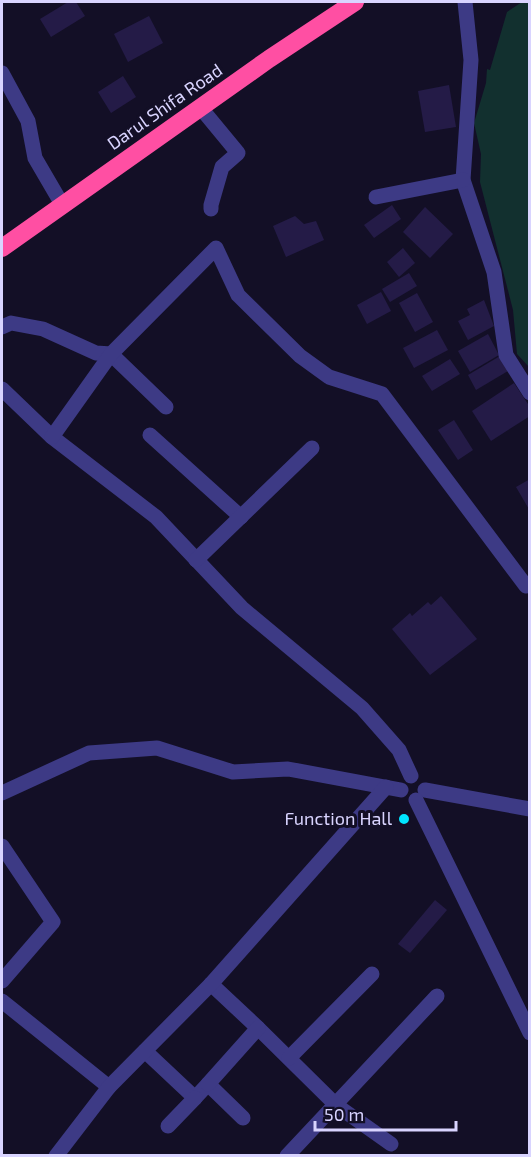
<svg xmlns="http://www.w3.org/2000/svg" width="531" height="1157" font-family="'Exo 2',sans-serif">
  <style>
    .green { fill: #12302f }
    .building { fill: #241b47 }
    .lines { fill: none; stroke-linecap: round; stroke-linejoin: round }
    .minor { stroke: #3d3a85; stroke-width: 15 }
    .highway { stroke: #ff4fa3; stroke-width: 18 }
    .poi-dot { fill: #00e5ff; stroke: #130f26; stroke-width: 2 }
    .labels { text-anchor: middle; stroke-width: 6; stroke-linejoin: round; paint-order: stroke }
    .street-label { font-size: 18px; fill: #d9d4ff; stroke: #130f26 }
    .poi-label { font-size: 18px; fill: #d9d4ff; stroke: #130f26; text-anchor: end }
  </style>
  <rect width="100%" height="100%" fill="#130f26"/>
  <polygon class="green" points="522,2 529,2 529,367 517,354 513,310 480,182 481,154 474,123 486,83 487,69 490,70 507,12"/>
  <g class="building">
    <polygon points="68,2 76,2 85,16 51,37 40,19"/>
    <polygon points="149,16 163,43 128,62 114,34"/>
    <polygon points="123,76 136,97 111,113 98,92"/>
    <polygon points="449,85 456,127 425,132 418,91"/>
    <polygon points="392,205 401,219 374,238 364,225"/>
    <polygon points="425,207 453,234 430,258 403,232"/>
    <polygon points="295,216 304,224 316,221 324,240 286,257 273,226"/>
    <polygon points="403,248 415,263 399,277 387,262"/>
    <polygon points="409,273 417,286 390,302 382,289"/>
    <polygon points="381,292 391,311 367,324 357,305"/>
    <polygon points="417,293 433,322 415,332 399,303"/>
    <polygon points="484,300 494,326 468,340 458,321 470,315 467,309"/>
    <polygon points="437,330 448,350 414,368 403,348"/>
    <polygon points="488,334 499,355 470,372 458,351"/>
    <polygon points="500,356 508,371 476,390 468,375"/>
    <polygon points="450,359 460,374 432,391 422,376"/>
    <polygon points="514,383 530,407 530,416 491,441 472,411"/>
    <polygon points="454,420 473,450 458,460 438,430"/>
    <polygon points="530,479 530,511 516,487"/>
    <polygon points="441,596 477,639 430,675 392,629 410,613 412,616 428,602 431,605"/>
    <polygon points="435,900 447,910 410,953 398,944"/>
  </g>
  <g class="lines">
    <g class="minor">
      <polyline points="465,2 471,60 463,180 494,272 506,355 530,393"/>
      <polyline points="2,73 28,121 35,158 63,206"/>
      <polyline points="200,107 238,153 222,167 211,205 211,209"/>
      <polyline points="376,197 463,180"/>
      <polyline points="2,327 11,323 43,329 96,353 111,354 166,407"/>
      <polyline points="2,389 52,437 156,517 242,608 362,708 399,750 411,776"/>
      <polyline points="150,435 241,517"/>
      <polyline points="52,437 111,354 216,248 238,295 300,356 329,377 382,394 526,586 530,583"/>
      <polyline points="196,560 312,448"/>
      <polyline points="425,790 530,809"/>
      <polyline points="2,793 89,753 157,748 233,772 288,769 401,790"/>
      <polyline points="416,800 530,1033"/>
      <polyline points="2,846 53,922 2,981"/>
      <polyline points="211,984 258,1028 336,1105 391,1144"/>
      <polyline points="2,1001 109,1087"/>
      <polyline points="145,1051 195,1098 208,1084 243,1118"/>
      <polyline points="289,1058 372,974"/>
      <polyline points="208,1084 258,1028"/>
      <polyline points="168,1126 195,1098"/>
      <polyline points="56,1156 109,1087 211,984 386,787"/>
      <polyline points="287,1156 437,996"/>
    </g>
    <polyline class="highway" points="2,248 269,59 355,2"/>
  </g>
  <circle class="poi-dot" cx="404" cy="819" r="6"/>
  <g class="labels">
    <g class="street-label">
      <text transform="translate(165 107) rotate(-35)" y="6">Darul Shifa Road</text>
    </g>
    <g class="poi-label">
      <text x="392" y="825">Function Hall</text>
    </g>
  </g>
  <rect width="531" height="1157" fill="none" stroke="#d9d4ff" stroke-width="6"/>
  <path d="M315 1121v9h141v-9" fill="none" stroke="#d9d4ff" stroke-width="3"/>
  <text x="324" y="1121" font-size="18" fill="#d9d4ff" stroke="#130f26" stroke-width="4.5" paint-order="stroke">50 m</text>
</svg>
